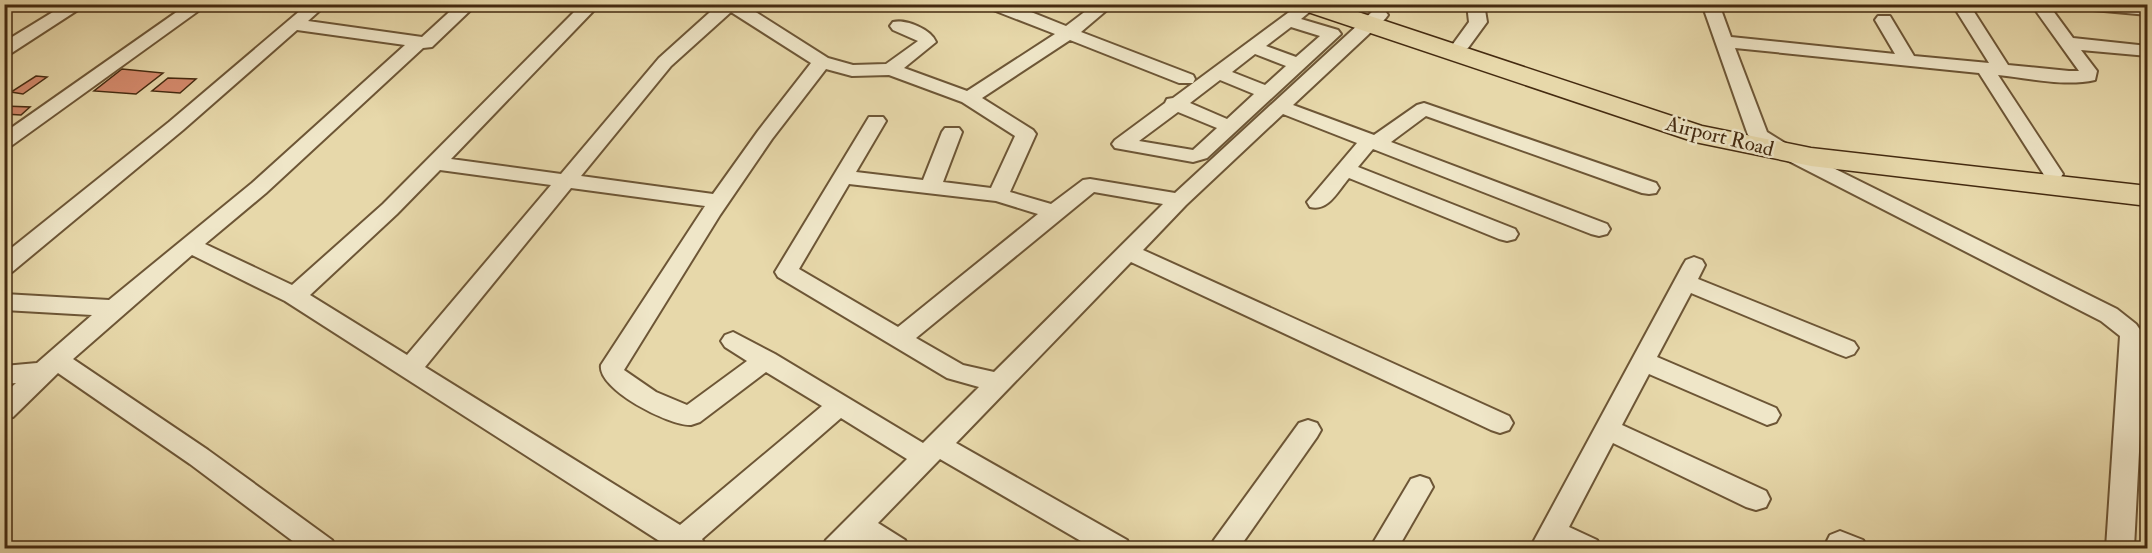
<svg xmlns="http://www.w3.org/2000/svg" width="2152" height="553" font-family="'IM FELL Double Pica',serif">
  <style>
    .building { fill: #d68b6e; stroke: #442a10; stroke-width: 1.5 }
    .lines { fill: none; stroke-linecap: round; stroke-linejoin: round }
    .minor-casing { stroke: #6d5636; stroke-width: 4 }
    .highway-casing { stroke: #442a10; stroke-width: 3 }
    .minor { fill: #efe6c8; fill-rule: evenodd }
    .highway { fill: #e7d8aa; fill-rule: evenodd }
    .labels { text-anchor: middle; stroke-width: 5; stroke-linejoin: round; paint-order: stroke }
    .street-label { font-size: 21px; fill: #442a10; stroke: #efe6c8 }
  </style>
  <rect width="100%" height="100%" fill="#e7d8aa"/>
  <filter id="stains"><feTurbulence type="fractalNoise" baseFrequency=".00333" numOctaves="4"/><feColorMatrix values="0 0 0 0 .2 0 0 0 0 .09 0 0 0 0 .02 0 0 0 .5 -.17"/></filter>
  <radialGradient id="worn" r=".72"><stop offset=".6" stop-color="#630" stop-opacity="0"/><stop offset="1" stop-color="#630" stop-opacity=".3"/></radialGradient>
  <g class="building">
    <polygon points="122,69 163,73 136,94 94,91"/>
    <polygon points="36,76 47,77 23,94 11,92"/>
    <polygon points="168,78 196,79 180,93 152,91"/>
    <polygon points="4,106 30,107 21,115 4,114"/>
  </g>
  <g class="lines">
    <defs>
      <g id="minor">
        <polygon points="66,4 87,4 10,54 4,55 4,42"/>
        <polygon points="188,4 208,4 11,146 4,148 4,133"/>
        <path d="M 308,4 L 327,4 L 308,21 L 422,37 L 458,4 L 477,4 L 432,47 L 423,48 L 266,193 L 205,244 L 292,285 L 383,204 L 582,4 L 600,4 L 451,159 L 561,174 L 659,58 L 719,4 L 743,4 L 828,58 L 853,65 L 886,64 L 918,41 L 893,30 L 890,26 L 893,22 C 906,19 931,29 936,42 L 904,68 L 967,91 L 1055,34 L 988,8 L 986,4 L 1011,4 L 1066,26 L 1095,4 L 1114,4 L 1081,32 L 1193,75 L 1195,79 L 1193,83 L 1179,83 L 1070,40 L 982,98 L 1033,130 L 1036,134 L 1010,192 L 1051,204 L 1083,180 L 1090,179 L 1175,193 L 1373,11 L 1385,11 L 1388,15 L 1385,19 L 1293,105 L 1374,135 L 1417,105 L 1424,103 L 1656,183 L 1659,188 L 1656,193 L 1649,194 L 1642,193 L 1426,116 L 1391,142 L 1607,224 L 1610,229 L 1607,234 L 1599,236 L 1591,234 L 1373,149 L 1358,167 L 1515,229 L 1518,234 L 1515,239 L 1507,241 L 1499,239 L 1349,178 C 1338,191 1328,212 1310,207 L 1307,202 L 1357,143 L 1283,114 L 1186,205 L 1143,250 L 1509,416 L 1513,423 L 1509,430 L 1500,433 L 1491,430 L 1131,262 L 956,443 L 1127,540 L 1131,548 L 1093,548 L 940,459 L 878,523 L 905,540 L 909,548 L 873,548 L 861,541 L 854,548 L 822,548 L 826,540 L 907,459 L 841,418 L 702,539 L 707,548 L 658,548 L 661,542 L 285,301 L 192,255 L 73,359 L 208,450 L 332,540 L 336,548 L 302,548 L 190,464 L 58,373 L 13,417 L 4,419 L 4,394 L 16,383 L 4,384 L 4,366 L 37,363 L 92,315 L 4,310 L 4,294 L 109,300 L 252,183 L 405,45 L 297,30 L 183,130 L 12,272 L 4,274 L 4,254 L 169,122 ZM 731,12 L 811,63 L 758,131 L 713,194 L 581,176 L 671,66 ZM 826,69 L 852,76 L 889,75 L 962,102 L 1015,136 L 991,188 L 943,182 L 962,132 L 959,128 L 945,128 L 942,132 L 923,180 L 856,172 L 886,121 L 883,117 L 869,117 L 775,272 L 778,277 L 947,378 L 979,387 L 923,443 L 775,354 L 733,332 L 725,335 L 721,341 L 725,347 L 747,361 L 687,405 L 656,392 L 624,370 L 720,215 L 772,139 ZM 440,170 L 551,185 L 407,355 L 310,295 L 397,214 ZM 849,184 L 996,201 L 1038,214 L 898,327 L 799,269 ZM 571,188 L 705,206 L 601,365 C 597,389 669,426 691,425 C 694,424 697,423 700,422 L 766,372 L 822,406 L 680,525 L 425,367 ZM 1094,192 L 1163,204 L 994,372 L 963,365 L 916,338 Z"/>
        <path d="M 1300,4 L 1318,5 L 1301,19 L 1338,30 L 1341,34 L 1207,158 L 1193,162 L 1115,148 L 1112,144 L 1115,140 L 1165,103 L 1167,99 L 1173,98 ZM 1291,27 L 1320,36 L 1296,57 L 1266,46 ZM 1255,54 L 1286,66 L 1265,85 L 1232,72 ZM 1220,80 L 1254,94 L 1227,119 L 1190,103 ZM 1178,112 L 1217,128 L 1193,150 L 1139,141 Z"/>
        <polygon points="1467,4 1484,4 1487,22 1468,48 1456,48 1453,44 1469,22"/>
        <path d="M 1702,4 L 1719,4 L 1731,37 L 1895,54 L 1875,20 L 1878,16 L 1890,16 L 1914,56 L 1989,63 L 1952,4 L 1969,4 L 2008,65 L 2069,71 L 2079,71 L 2031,4 L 2048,4 L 2073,38 L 2148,46 L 2148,56 L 2081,50 L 2097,71 L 2095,80 C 2064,87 2029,78 1998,75 L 2063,174 L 2060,178 L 2053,180 L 2046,178 L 1979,73 L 1735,48 L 1767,132 L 1793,148 L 2117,309 L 2136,324 L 2145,337 L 2134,548 L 2106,548 L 2120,336 L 2101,321 L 1779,156 L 1748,135 Z"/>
        <polygon points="2074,4 2148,5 2148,15 2082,9"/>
        <polygon points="1694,257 1702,260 1705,265 1698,279 1854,342 1858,348 1854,354 1846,357 1838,354 1691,293 1657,357 1776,408 1780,415 1776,422 1767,425 1649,374 1622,425 1766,491 1770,499 1766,507 1756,510 1746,507 1613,443 1569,527 1597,540 1601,548 1530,548 1683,265 1686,260"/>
        <polygon points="1308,420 1317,423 1321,430 1317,437 1239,548 1210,548 1214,540 1299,423"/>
        <polygon points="1420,476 1429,479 1433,487 1398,548 1370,548 1411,479"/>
        <polygon points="1840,531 1863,540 1867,548 1829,548 1826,543 1830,535"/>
      </g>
      <polygon id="highway" points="1296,4 1334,4 1702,126 1811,148 2148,186 2148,206 1811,166 1695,142 1299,9"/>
    </defs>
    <use href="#minor" class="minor-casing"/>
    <use href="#highway" class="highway-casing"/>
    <use href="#minor" class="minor"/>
    <use href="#highway" class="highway"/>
  </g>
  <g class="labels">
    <g class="street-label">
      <text transform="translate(1720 136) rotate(14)" y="7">Airport Road</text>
    </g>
  </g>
  <rect width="2152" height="553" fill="none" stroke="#e7d8aa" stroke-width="24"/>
  <rect x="6" y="6" width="2140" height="541" fill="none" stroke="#442a10" stroke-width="3"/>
  <rect x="12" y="12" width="2128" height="529" fill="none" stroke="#442a10" stroke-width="1.5"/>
  <rect width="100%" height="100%" filter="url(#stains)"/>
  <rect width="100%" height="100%" fill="url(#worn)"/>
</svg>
